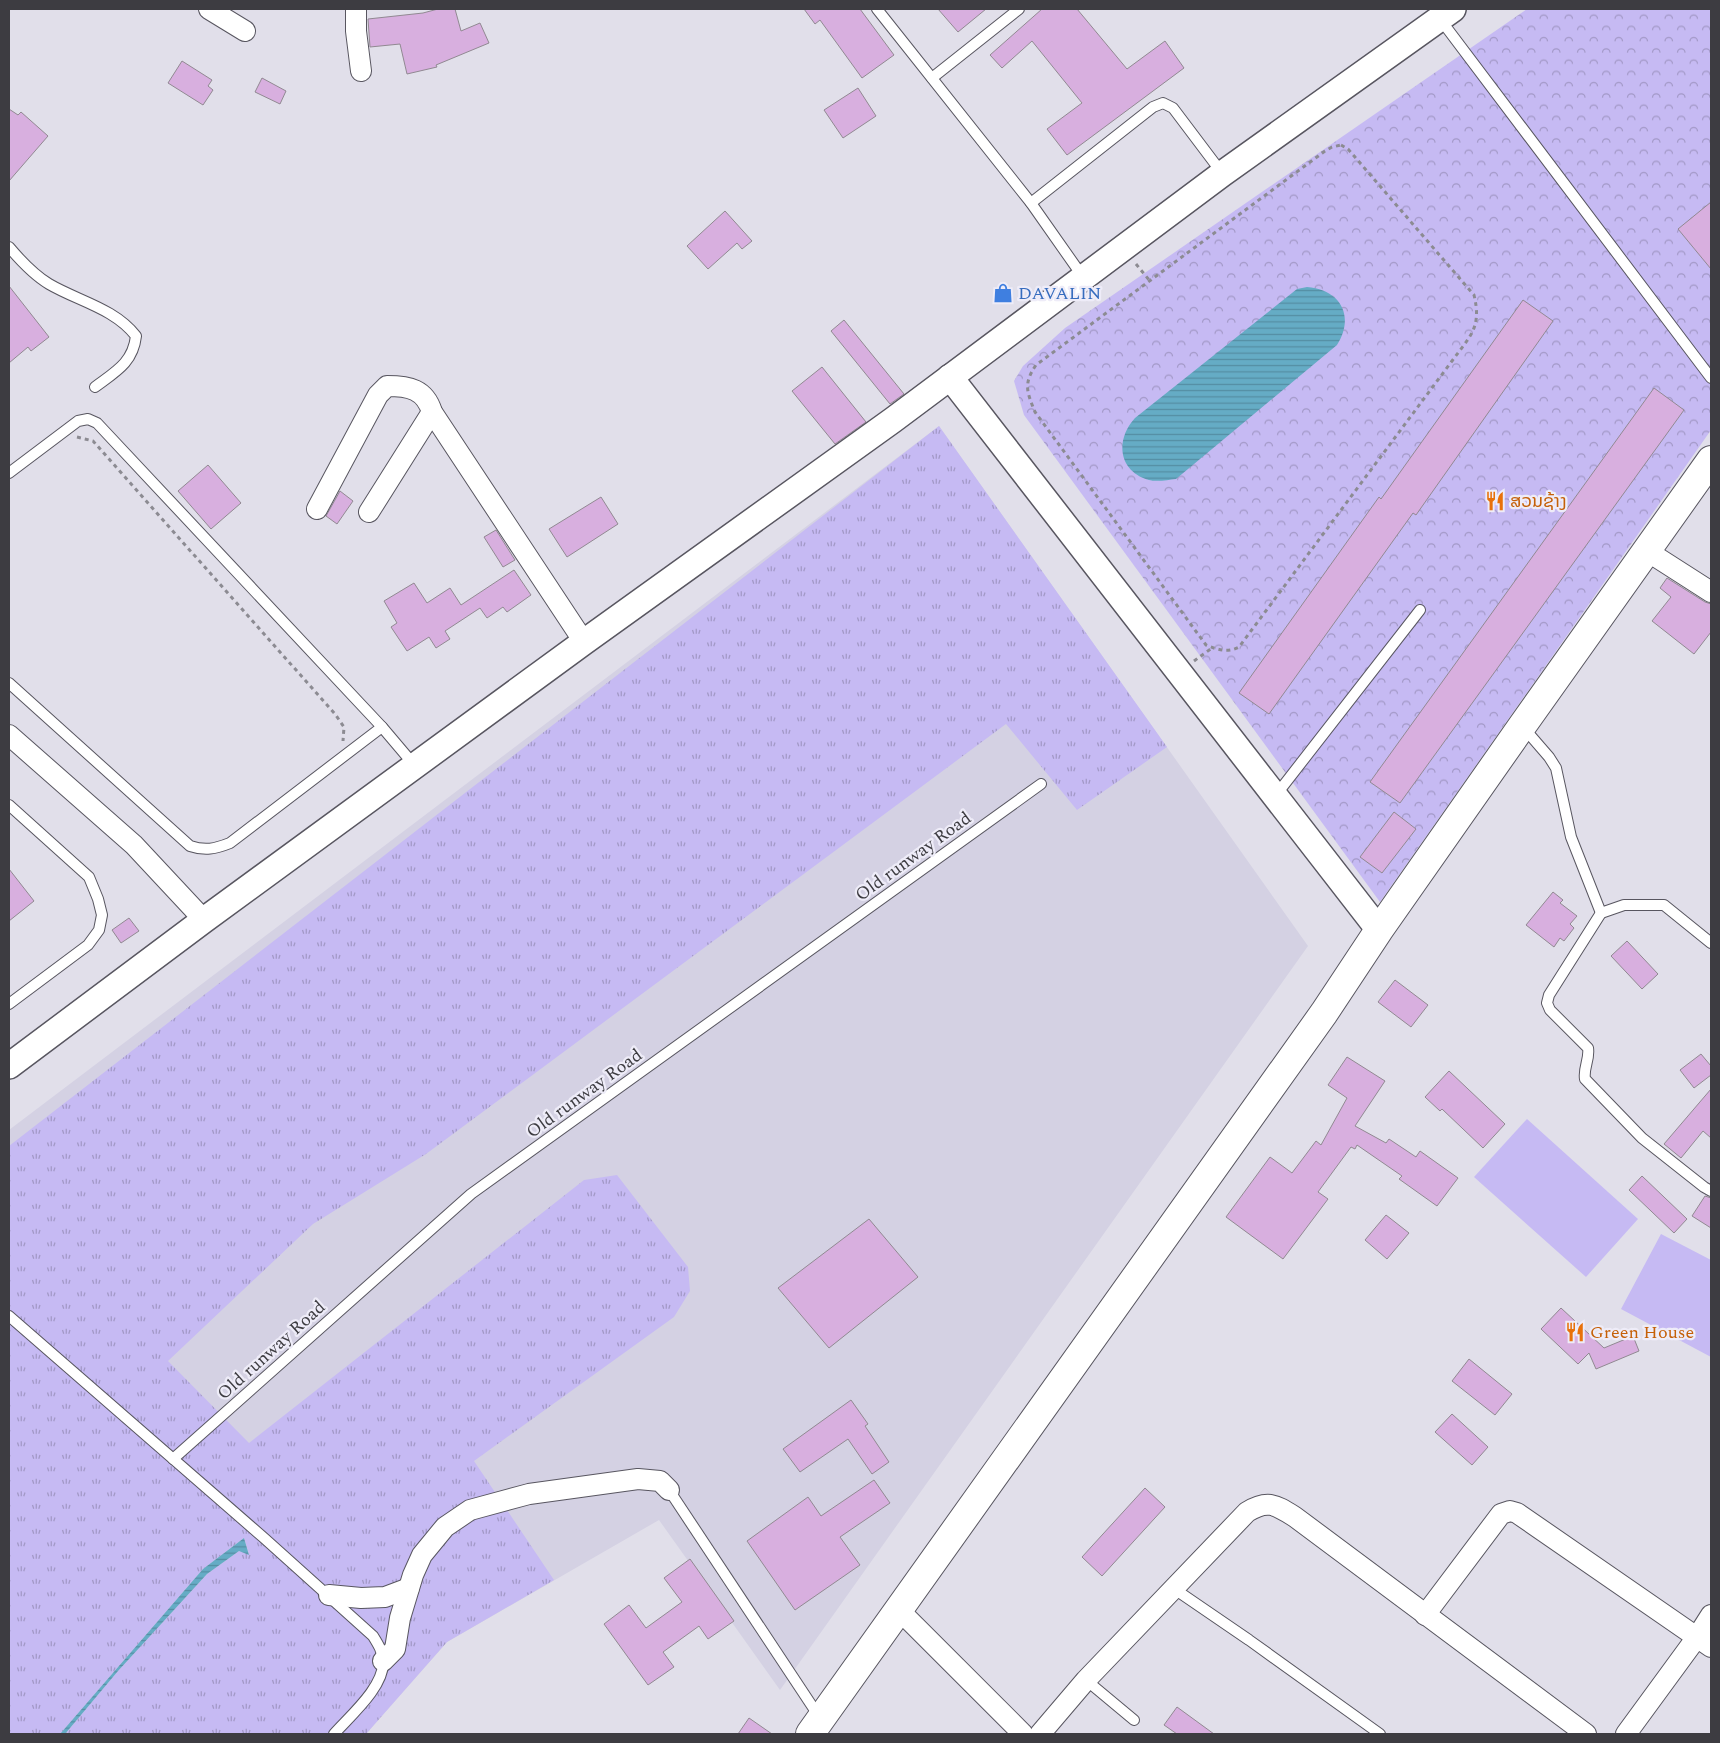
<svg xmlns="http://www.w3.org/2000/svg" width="1720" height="1743" font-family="Spectral,'Noto Sans Lao',serif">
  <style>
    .built { fill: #d4d1e3 }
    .grass { fill: url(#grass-tufts) }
    .park { fill: url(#park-crowns) }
    .pitch { fill: #c6baf3 }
    .water { fill: url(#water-rules) }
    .building { fill: #d8afdf; stroke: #918992 }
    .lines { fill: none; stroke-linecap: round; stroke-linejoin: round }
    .service-casing { stroke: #585660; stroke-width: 12 }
    .minor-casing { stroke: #585660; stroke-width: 22 }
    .tertiary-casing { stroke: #585660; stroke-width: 28 }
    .secondary-casing { stroke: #585660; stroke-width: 30 }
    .path { stroke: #8c8b92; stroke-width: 3; stroke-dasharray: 4 4; stroke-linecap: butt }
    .service { stroke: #fff; stroke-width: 10 }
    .minor { stroke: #fff; stroke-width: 20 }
    .tertiary { stroke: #fff; stroke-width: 25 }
    .secondary { stroke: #fff; stroke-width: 28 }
    .labels { text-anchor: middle; stroke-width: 4.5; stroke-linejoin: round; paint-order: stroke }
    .shop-label { font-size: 18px; fill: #366cbe; stroke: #eeecf8; text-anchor: start }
    .food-label { font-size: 18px; fill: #c56008; stroke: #eeecf8; text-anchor: start }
    .street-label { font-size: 18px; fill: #3d3c41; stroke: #eeecf8 }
  </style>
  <defs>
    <pattern id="grass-tufts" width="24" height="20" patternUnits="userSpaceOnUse" patternTransform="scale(1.25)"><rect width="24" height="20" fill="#c6baf3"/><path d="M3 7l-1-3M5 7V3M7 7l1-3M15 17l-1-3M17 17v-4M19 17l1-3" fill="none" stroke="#a298c6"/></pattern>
    <pattern id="park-crowns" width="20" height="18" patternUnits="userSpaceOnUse" patternTransform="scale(1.25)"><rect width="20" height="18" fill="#c6baf3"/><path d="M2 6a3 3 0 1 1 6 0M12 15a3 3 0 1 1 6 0" fill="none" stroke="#a298c6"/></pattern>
    <pattern id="water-rules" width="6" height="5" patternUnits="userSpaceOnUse" patternTransform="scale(1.25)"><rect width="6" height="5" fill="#65acc5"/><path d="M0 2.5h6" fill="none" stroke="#548da2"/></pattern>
  </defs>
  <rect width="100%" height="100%" fill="#e1dfea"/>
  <polygon class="built" points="939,426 1308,946 780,1690 659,1520 447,1642 366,1734 9,1734 9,1130"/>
  <polygon class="grass" points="939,426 1167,747 1077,810 1006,724 426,1154 313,1224 168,1361 249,1443 584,1180 617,1175 688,1267 690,1291 674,1317 474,1461 554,1580 447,1642 366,1734 65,1734 118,1671 207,1574 239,1551 249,1554 244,1538 203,1569 60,1734 9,1734 9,1146"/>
  <polygon class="park" points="1527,9 1711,9 1711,430 1380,902 1024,415 1014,381 1023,366 1065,328"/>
  <g class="pitch">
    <polygon points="1527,1119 1638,1219 1586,1277 1474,1177"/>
    <polygon points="1661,1234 1711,1260 1711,1357 1621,1309"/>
  </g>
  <g class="water">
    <path d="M 1307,287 C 1341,290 1355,316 1337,345 L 1176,479 C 1168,480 1157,482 1149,480 C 1118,471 1115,440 1135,418 L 1297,289 Z"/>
    <polygon points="244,1538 249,1555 239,1551 207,1574 118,1671 65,1734 60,1734 203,1569"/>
  </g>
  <g class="building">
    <polygon points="438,9 455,9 461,31 480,23 489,43 436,65 437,67 407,74 400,44 370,47 368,19 423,13"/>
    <polygon points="804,9 860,9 894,55 862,78 820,20 815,24"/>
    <polygon points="938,9 986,9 958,32"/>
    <polygon points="1042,9 1077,9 1127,69 1165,41 1184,68 1067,155 1047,129 1082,103 1032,41 1002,68 990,55"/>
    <polygon points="182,61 212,80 208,86 213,90 203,105 168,83"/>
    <polygon points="262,78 286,91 280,104 255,92"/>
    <polygon points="858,88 876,116 843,138 824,110"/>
    <polygon points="9,109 18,115 21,112 48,136 9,181"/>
    <polygon points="1711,202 1711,269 1678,229"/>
    <polygon points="725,211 752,241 742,249 737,243 708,269 687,246"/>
    <polygon points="9,286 49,337 31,351 28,347 9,363"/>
    <polygon points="1523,300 1553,321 1416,515 1413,513 1269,714 1239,693 1379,497 1381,499"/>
    <polygon points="844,320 904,394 890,404 831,331"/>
    <polygon points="822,367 866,422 835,444 792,391"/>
    <polygon points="1654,388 1684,410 1400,803 1370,782"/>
    <polygon points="208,465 241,503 211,529 178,491"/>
    <polygon points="340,491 353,501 337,524 326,516"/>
    <polygon points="601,497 618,524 567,557 549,529"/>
    <polygon points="496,530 515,560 503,567 484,537"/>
    <polygon points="514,570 531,595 507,612 503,607 487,618 480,608 445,631 450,639 436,648 429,637 407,651 391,627 397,623 384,601 414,583 427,603 450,588 461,605"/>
    <polygon points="1667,578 1705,602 1711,604 1711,632 1694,654 1652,621 1671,597 1660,588"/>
    <polygon points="1394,812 1416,829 1382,873 1360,857"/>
    <polygon points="9,869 34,901 9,921"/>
    <polygon points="1553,892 1563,900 1560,903 1577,916 1570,924 1574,928 1564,941 1560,938 1554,947 1526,925"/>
    <polygon points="129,918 139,931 121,943 112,930"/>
    <polygon points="1627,941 1658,974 1642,989 1611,956"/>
    <polygon points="1395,980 1428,1005 1411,1027 1378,1002"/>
    <polygon points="1701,1054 1711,1066 1711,1075 1694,1088 1680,1070"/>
    <polygon points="1347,1057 1385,1081 1355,1126 1386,1143 1389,1139 1416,1157 1420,1151 1458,1178 1437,1206 1399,1179 1402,1176 1357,1145 1355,1149 1351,1147 1318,1192 1328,1199 1283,1259 1226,1217 1270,1157 1292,1173 1316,1141 1321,1145 1347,1098 1328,1085"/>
    <polygon points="1449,1071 1505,1124 1483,1148 1442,1109 1440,1111 1425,1097"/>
    <polygon points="1711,1089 1711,1138 1703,1131 1681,1158 1664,1144"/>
    <polygon points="1642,1176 1687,1219 1674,1233 1629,1190"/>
    <polygon points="1705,1196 1711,1198 1711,1228 1692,1216"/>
    <polygon points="1386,1215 1409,1233 1387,1259 1365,1240"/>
    <polygon points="869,1219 918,1277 829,1348 778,1288"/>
    <polygon points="1561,1308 1604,1348 1633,1336 1639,1351 1596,1369 1589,1353 1578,1364 1541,1329"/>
    <polygon points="1469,1359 1512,1394 1495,1415 1452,1381"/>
    <polygon points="851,1400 868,1424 865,1426 889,1462 872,1474 848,1439 800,1472 783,1449"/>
    <polygon points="1452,1414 1488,1447 1472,1465 1435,1432"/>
    <polygon points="874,1480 890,1503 840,1537 860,1565 795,1610 747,1541 808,1497 821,1516"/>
    <polygon points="1145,1488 1165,1507 1102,1576 1082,1557"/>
    <polygon points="690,1559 734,1621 708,1639 699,1626 663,1652 674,1667 648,1685 604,1624 629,1605 646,1628 682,1602 664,1578"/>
    <polygon points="1177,1707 1214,1734 1177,1734 1164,1725"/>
    <polygon points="749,1718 772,1734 738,1734"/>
  </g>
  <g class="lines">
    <defs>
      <g id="service">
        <polyline points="877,9 1031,203 1083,277"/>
        <polyline points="1440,19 1711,378"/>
        <polyline points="932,78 1019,9"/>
        <polyline points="1031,203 1153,107 1163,103 1173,108 1222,173"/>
        <path d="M 9,247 C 20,260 34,275 49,284 C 78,301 114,308 136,336 C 133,363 115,372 95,387"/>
        <polyline points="9,473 78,421 88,419 97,423 382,727 415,766"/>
        <path d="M 9,683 L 190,846 C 205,851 215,849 230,843 L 382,727"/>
        <polyline points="1523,727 1549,757 1556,768 1571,837 1601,913 1624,905 1664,905 1711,943"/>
        <polyline points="1276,795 1420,610"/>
        <polyline points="9,805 89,877 98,899 102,915 99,930 88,945 9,1004"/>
        <path d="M 1601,913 L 1549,995 L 1547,1003 L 1550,1010 L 1588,1048 C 1590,1059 1583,1068 1585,1079 L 1642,1138 L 1704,1187 L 1711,1191"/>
        <path d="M 9,1316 L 264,1538 L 373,1636 C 378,1644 383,1652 383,1661 C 385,1686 350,1716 334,1734"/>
        <polyline points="173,1459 471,1194 1041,784"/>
        <polyline points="669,1490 820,1718"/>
        <polyline points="1173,1588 1249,1640 1380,1734"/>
        <polyline points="1086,1680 1134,1720"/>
      </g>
      <g id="minor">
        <polyline points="209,9 245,31"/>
        <polyline points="356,9 356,31 361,71"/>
        <path d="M 317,509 L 378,395 L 387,386 C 409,386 425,389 432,412 L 584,642"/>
        <polyline points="369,512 432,412"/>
        <polyline points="1647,551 1711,592"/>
        <polyline points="9,735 134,845 204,920"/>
        <polyline points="329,1595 361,1598 385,1597 409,1588"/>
        <polyline points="899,1610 1023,1734"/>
        <polyline points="1425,1615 1501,1514 1510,1511 1517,1513 1711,1647"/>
        <polyline points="383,1661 395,1649 400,1618 413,1575 422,1555 445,1527 470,1510 529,1494 638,1479 660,1481 669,1490"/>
        <path d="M 1040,1734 L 1086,1680 L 1247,1512 C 1268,1499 1276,1505 1295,1517 L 1586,1734"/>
        <polyline points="1626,1734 1697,1637 1711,1615"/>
      </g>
      <g id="tertiary">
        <polyline points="950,377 1379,930"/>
        <polyline points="9,1066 204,920 584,642 893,420 1222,174 1453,9"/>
      </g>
      <polyline id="secondary" points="810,1734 1324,1013 1379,930 1522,726 1711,460"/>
    </defs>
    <use href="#service" class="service-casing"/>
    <use href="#minor" class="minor-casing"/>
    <use href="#tertiary" class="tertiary-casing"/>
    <use href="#secondary" class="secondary-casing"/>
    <g class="path">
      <path d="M 1341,145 L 1348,149 L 1474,295 C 1482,328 1470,336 1452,361 L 1239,647 C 1228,653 1218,650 1206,645 L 1035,412 C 1027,392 1023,384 1036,365 L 1325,151 L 1332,147 Z"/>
      <polyline points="1136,264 1150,281"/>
      <polyline points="77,437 93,441 335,714 344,727 343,741"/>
      <polyline points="1194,661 1212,648"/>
    </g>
    <use href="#service" class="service"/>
    <use href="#minor" class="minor"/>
    <use href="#tertiary" class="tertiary"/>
    <use href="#secondary" class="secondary"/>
  </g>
  <defs>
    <symbol id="shop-bare" viewBox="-9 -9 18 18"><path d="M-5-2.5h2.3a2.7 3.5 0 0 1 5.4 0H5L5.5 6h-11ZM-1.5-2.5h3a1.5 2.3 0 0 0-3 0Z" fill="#3f7fe0" stroke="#eeecf8" stroke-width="2.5" paint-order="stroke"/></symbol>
    <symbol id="restaurant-bare" viewBox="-9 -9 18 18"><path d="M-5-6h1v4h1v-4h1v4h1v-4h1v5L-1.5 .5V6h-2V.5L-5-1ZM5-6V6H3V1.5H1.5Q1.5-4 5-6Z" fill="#e8710a" stroke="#eeecf8" stroke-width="2.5" paint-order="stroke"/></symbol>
  </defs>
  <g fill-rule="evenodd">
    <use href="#shop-bare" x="989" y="279" width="28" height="28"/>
    <use href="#restaurant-bare" x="1481" y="487" width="28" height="28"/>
    <use href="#restaurant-bare" x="1561" y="1318" width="28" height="28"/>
  </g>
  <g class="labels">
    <g class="shop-label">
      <text x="1018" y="299">DAVALIN</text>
    </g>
    <g class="food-label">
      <text x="1510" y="507">ສວນຊ້າງ</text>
      <text x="1590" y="1338">Green House</text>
    </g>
    <g class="street-label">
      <text transform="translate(913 856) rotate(-36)" y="6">Old runway Road</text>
      <text transform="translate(584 1093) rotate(-36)" y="6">Old runway Road</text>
      <text transform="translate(271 1350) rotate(-42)" y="6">Old runway Road</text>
    </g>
  </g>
  <rect width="1720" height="1743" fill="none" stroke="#3d3c41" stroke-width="20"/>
</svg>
